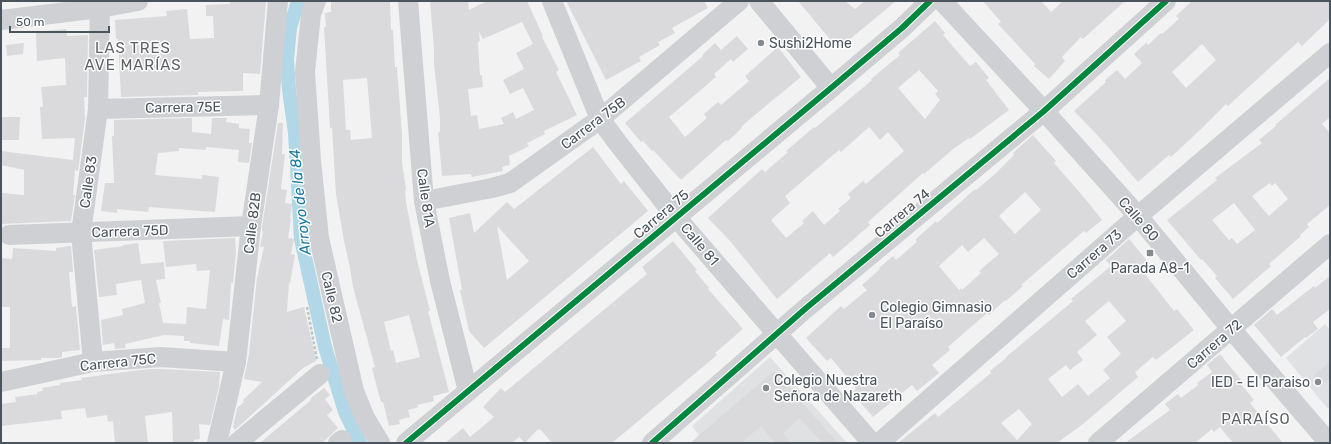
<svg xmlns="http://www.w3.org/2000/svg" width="1331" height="444" font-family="Rubik,sans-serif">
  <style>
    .education { fill: #e0e1e2 }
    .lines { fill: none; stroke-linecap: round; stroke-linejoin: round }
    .canal { stroke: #b2d8e8; stroke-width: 14 }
    .building { fill: #dadadc; fill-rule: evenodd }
    .path { stroke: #bcc6c3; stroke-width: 2.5; stroke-dasharray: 3 2; stroke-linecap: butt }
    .minor { stroke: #ced0d3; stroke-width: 20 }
    .cycleway-casing { stroke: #fff; stroke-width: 8 }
    .cycleway { stroke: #00873e; stroke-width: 6 }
    .poi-dot { fill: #858b91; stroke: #fff; stroke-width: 1.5 }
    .labels { text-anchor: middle; stroke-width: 3; stroke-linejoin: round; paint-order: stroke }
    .poi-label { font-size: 14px; fill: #4b535d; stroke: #fff; text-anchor: start }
    .street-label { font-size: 14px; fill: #4b535d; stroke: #fff }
    .neighbourhood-label { font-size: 15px; letter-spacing: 1px; fill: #5e6165; stroke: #fff }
    .water-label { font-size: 15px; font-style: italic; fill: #1b789f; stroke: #fff }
  </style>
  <rect width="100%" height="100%" fill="#f2f2f2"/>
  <g class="education">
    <polygon points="1325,324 1330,330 1330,407 1328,409 1286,358"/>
    <polygon points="770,357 847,443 705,443 692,426"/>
  </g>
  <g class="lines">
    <polyline class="canal" points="298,1 290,28 287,59 289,90 295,133 301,239 325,347 345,412 360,443"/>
  </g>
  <g class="building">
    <polygon points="243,1 266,1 260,74 243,73 243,91 198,92 198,95 121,97 118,39 116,39 115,20 167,16 166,11 187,9 190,39 214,38 213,16 206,16 206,5 230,4 230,2"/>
    <path d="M 331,1 L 390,1 L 391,30 L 393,30 L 395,67 L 397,67 L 398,81 L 402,134 L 402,162 L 406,190 L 405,190 L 406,202 L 417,260 L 430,311 L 428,311 L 449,392 L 433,396 L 434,401 L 417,405 L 418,407 L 408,410 L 410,417 L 399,420 L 400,424 L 389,426 L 383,402 L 381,402 L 377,388 L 372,368 L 375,367 L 353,287 L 350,268 L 344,241 L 336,194 L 332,128 L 330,128 L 324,27 L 326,27 L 325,13 L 331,12 ZM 367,78 L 372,138 L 351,140 L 350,130 L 346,130 L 343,80 ZM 409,315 L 420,357 L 396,363 L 393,350 L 391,351 L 384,322 Z"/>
    <path d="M 430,1 L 468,1 L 469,10 L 487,1 L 527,1 L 543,36 L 542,37 L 559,70 L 556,72 L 577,115 L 544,131 L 545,134 L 527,143 L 529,146 L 509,156 L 510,165 L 502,167 L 503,171 L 472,177 L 471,174 L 442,176 L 438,132 L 440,132 L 440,118 L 434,64 L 434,49 ZM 522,22 L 533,44 L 516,53 L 524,69 L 503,80 L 510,94 L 523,88 L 534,110 L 516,119 L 513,112 L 501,118 L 504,124 L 479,129 L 477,115 L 471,116 L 468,89 L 483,87 L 482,75 L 480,75 L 478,42 L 480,41 L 479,32 L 483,39 Z"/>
    <polygon points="566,1 704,1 708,8 672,28 675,33 658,42 660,45 639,57 641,61 606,80"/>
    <polygon points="798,1 845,1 855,9 865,1 896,1 838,49"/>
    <polygon points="983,1 1041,1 1051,12 1063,1 1125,1 1083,39 1081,37 1062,57 1065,61 1049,79 1034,66 1035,64 998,24 1001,22"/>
    <path d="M 1192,1 L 1330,1 L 1330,19 L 1302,46 L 1298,42 L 1228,106 L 1226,104 L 1199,131 L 1171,157 L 1169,155 L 1138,182 L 1100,138 L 1074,111 L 1106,82 L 1105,80 L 1117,70 L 1125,79 L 1142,63 L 1134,54 L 1146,43 L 1148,45 L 1161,33 L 1162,34 L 1179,19 L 1176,16 ZM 1202,44 L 1216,60 L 1186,88 L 1172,72 Z"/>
    <path d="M 935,21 L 945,33 L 943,35 L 970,66 L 976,62 L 989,78 L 986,80 L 1009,110 L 970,139 L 969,138 L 952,150 L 924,174 L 923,173 L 868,222 L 870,225 L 833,257 L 830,253 L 777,299 L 731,242 L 708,218 L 762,169 L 765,172 L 788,152 L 786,151 L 814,127 L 815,128 L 872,80 L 871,79 L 900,55 L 898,53 ZM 919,70 L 938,91 L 935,94 L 940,100 L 925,119 L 898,88 ZM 869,127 L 880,140 L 888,132 L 904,151 L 866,184 L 863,181 L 848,194 L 851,198 L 838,209 L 840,211 L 824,225 L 813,211 L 802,221 L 804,223 L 786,238 L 771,220 L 790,203 L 785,196 L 839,150 L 841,152 Z"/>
    <polygon points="66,29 67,36 88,35 87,97 84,97 85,119 78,171 75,170 73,195 75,195 71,221 1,224 2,193 24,195 24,170 1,165 1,151 73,160 75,138 42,139 40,107 43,107 41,87 66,85 65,58 37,61 36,33 44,33 44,31"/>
    <polygon points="737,36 748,49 733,62 731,59 714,74 716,77 669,117 685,137 707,118 704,114 718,102 721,105 749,81 745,76 778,47 801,77 756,114 741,127 742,128 728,141 726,140 681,180 653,150 652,151 643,141 641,142 625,123 703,56 702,55 715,43 721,50"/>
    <polygon points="24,43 23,54 7,56 6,45"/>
    <path d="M 1330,78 L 1330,117 L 1322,124 L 1330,133 L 1330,205 L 1307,224 L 1309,227 L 1300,235 L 1301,236 L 1269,264 L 1271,266 L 1233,299 L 1215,278 L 1217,276 L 1202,259 L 1201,260 L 1167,220 L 1217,180 L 1215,178 L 1262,143 L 1259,140 L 1276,126 L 1275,125 ZM 1270,183 L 1272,186 L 1275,183 L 1288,199 L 1269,216 L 1252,196 ZM 1234,203 L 1255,230 L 1237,244 L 1232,238 L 1229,240 L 1212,220 Z"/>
    <polygon points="1,117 20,117 19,140 1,140"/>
    <polygon points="192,118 192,132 211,134 212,118 227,118 226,122 239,124 239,128 250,129 249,143 252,143 249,163 238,162 239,150 206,147 206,150 179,148 179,151 158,153 155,175 202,179 202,175 219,177 215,212 149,207 148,212 117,209 117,213 101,211 105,183 114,183 112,136 114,136 114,120"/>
    <polygon points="278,123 283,123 282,154 285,154 281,189 287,190 285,203 292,204 290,219 291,219 288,238 294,239 291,254 295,255 290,283 289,283 287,312 304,307 316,361 303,368 235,430 233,427 237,408 244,402 243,400 262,382 244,379 249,354 257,278 264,247 260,247 263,232 262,231 262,227"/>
    <path d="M 1033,135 L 1056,161 L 1054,163 L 1087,201 L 1102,220 L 1086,233 L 1084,231 L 1021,285 L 1023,286 L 1006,301 L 1005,300 L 989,315 L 987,313 L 948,347 L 950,350 L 932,365 L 939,373 L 917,391 L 912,385 L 873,417 L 852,393 L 856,389 L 846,378 L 847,377 L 831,358 L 827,361 L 806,338 L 841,306 L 844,309 L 867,290 L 862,285 L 880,269 L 879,268 L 893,256 L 896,260 L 917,242 L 915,240 L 936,221 L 937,223 L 975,189 L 976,190 L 995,174 L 1014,155 L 1013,153 ZM 1025,192 L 1041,210 L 1015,234 L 999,216 ZM 984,238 L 999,254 L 979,271 L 981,273 L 962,290 L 961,288 L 959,290 L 939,266 L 962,245 L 968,252 Z"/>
    <path d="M 593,147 L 621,184 L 624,181 L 648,211 L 484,348 L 469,331 L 460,290 L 462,290 L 449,218 L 470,213 L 474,233 L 507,202 L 514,209 ZM 497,226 L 529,261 L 507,280 Z"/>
    <polygon points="235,238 236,252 233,283 231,283 229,320 223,319 219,346 190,343 190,341 184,341 184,336 164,335 125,344 126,348 115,349 114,343 103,345 101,320 123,315 122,309 145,303 141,280 116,284 117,295 99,297 94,250 123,246 123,245 138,243 141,264 164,262 165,279 156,280 161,303 159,303 163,323 186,324 187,307 206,309 210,270 197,271 196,264 166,267 163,241"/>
    <path d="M 1129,239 L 1149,263 L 1141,269 L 1174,311 L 1177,309 L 1194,330 L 1156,360 L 1153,357 L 1135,372 L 1138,377 L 1083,424 L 1057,443 L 898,443 L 935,413 L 938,417 L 991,373 L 990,371 L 1006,358 L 1006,357 L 1073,301 L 1071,299 L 1111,266 L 1106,260 ZM 1109,301 L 1126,321 L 1107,337 L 1121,354 L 1103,370 L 1110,378 L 1088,396 L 1078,384 L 1062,397 L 1048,379 L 1066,365 L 1070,370 L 1083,360 L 1077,352 L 1097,335 L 1085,321 ZM 1019,409 L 1032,424 L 1017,440 L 1001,423 Z"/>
    <polygon points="673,241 697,270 695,271 709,288 708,289 743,329 715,353 717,355 612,443 552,443 540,429 539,430 538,429 525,443 519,437 512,443 445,443 463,428 470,437 494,417 483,407 501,388 505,392 647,274 642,267"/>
    <polygon points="71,246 73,272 69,272 72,307 76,306 80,350 62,352 62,357 58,358 41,358 41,360 1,361 1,348 10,348 10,307 1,307 1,258 12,259 13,248 56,251 56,248"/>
    <polygon points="1330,276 1330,309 1313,322 1318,329 1306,338 1305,337 1281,357 1254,325 1272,309 1277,315 1314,286 1315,288"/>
    <polygon points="1220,354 1241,380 1239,382 1254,400 1250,403 1283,443 1233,443 1220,427 1214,432 1212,429 1195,443 1125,443 1170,410 1165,404 1178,394 1181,398 1198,385 1197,383 1212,372 1207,365"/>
    <polygon points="1330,362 1330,378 1322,385 1314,375"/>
    <polygon points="151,369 161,369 220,372 219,386 210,425 199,424 200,439 194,440 194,443 173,443 172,412 145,416 148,443 115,443 113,421 108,422 107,415 87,418 85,408 61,411 62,419 1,426 1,404 16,402 15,397 37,394 37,392 43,391 42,388 60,385 60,383 82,380 81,378 131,371"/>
    <polygon points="774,371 838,443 822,443 800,418 783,433 791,443 775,443 761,426 741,443 690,443"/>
    <polygon points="324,388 330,395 325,399 333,410 327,415 338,428 322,443 260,443 311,400 310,399"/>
  </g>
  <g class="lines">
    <polyline class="path" points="307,307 317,360"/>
    <g class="minor">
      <polyline points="316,1 311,14 305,72 311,160 319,238 354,391 365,418 380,443"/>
      <polyline points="408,1 424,201 440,281 468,391"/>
      <polyline points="552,1 600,119 617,142 676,217 764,319 872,443"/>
      <polyline points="759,1 831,88"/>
      <polyline points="942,1 1044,111 1138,216 1231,329 1329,443"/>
      <polyline points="1,20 100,8 138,1"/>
      <polyline points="98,109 269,105"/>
      <polyline points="424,201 492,188 510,183 600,119 739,1"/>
      <polyline points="9,235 251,226"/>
      <polyline points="93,362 81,233 98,109 100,1"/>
      <polyline points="1,382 93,362 161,357 236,362"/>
      <polyline points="217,443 236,362 251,226 269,105 278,1"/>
      <polyline points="237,443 320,374"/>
      <polyline points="338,443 342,440"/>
      <polyline points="406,443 831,88 902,28 930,1"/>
      <polyline points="652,443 805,309 1044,111 1166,1"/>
      <polyline points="879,443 1138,216 1330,53"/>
      <polyline points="1098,443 1330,244"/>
    </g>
    <defs>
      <g id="cycleway">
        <polyline points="406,443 831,88 902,28 930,1"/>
        <polyline points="652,443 805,309 1044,111 1166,1"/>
      </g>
    </defs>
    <use href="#cycleway" class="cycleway-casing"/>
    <use href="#cycleway" class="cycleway"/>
  </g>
  <g class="poi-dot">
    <circle cx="761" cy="43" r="4"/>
    <rect x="1146" y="249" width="8" height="8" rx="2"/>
    <circle cx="872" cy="315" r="4"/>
    <circle cx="1318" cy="382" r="4"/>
    <circle cx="766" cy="388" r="4"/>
  </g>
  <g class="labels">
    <g class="poi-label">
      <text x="769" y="48">Sushi2Home</text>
      <text x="1150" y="273" text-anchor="middle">Parada A8-1</text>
      <text x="880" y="312">Colegio Gimnasio<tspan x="880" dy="16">El Paraíso</tspan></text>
      <text x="774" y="385">Colegio Nuestra<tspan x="774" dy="16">Señora de Nazareth</tspan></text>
      <text x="1310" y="387" text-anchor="end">IED - El Paraiso</text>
    </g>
    <g class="street-label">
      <text transform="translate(183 107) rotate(-1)" y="5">Carrera 75E</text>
      <text transform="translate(593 123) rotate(-37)" y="5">Carrera 75B</text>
      <text transform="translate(88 182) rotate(-82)" y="5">Calle 83</text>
      <text transform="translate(426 198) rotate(82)" y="5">Calle 81A</text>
      <text transform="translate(902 213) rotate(-40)" y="5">Carrera 74</text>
      <text transform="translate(661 214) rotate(-40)" y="5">Carrera 75</text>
      <text transform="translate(1139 219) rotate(49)" y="5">Calle 80</text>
      <text transform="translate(252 223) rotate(-83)" y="5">Calle 82B</text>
      <text transform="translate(130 231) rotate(-2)" y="5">Carrera 75D</text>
      <text transform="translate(700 244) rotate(50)" y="5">Calle 81</text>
      <text transform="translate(1094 254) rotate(-41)" y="5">Carrera 73</text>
      <text transform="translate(332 297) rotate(77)" y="5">Calle 82</text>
      <text transform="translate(1214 344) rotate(-41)" y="5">Carrera 72</text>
      <text transform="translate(118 362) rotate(-6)" y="5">Carrera 75C</text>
    </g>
    <g class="neighbourhood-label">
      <text x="133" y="53">LAS TRES<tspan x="133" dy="17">AVE MARÍAS</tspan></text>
      <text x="1256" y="424">PARAÍSO</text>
    </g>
    <g class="water-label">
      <text transform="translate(300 202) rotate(-96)" y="5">Arroyo de la 84</text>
    </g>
  </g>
  <rect width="1331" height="444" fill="none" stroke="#4b535d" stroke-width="4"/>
  <path d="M10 26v6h99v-6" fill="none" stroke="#4b535d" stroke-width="2"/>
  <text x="16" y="26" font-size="12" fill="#4b535d" stroke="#ffffff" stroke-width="3" paint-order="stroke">50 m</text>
</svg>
